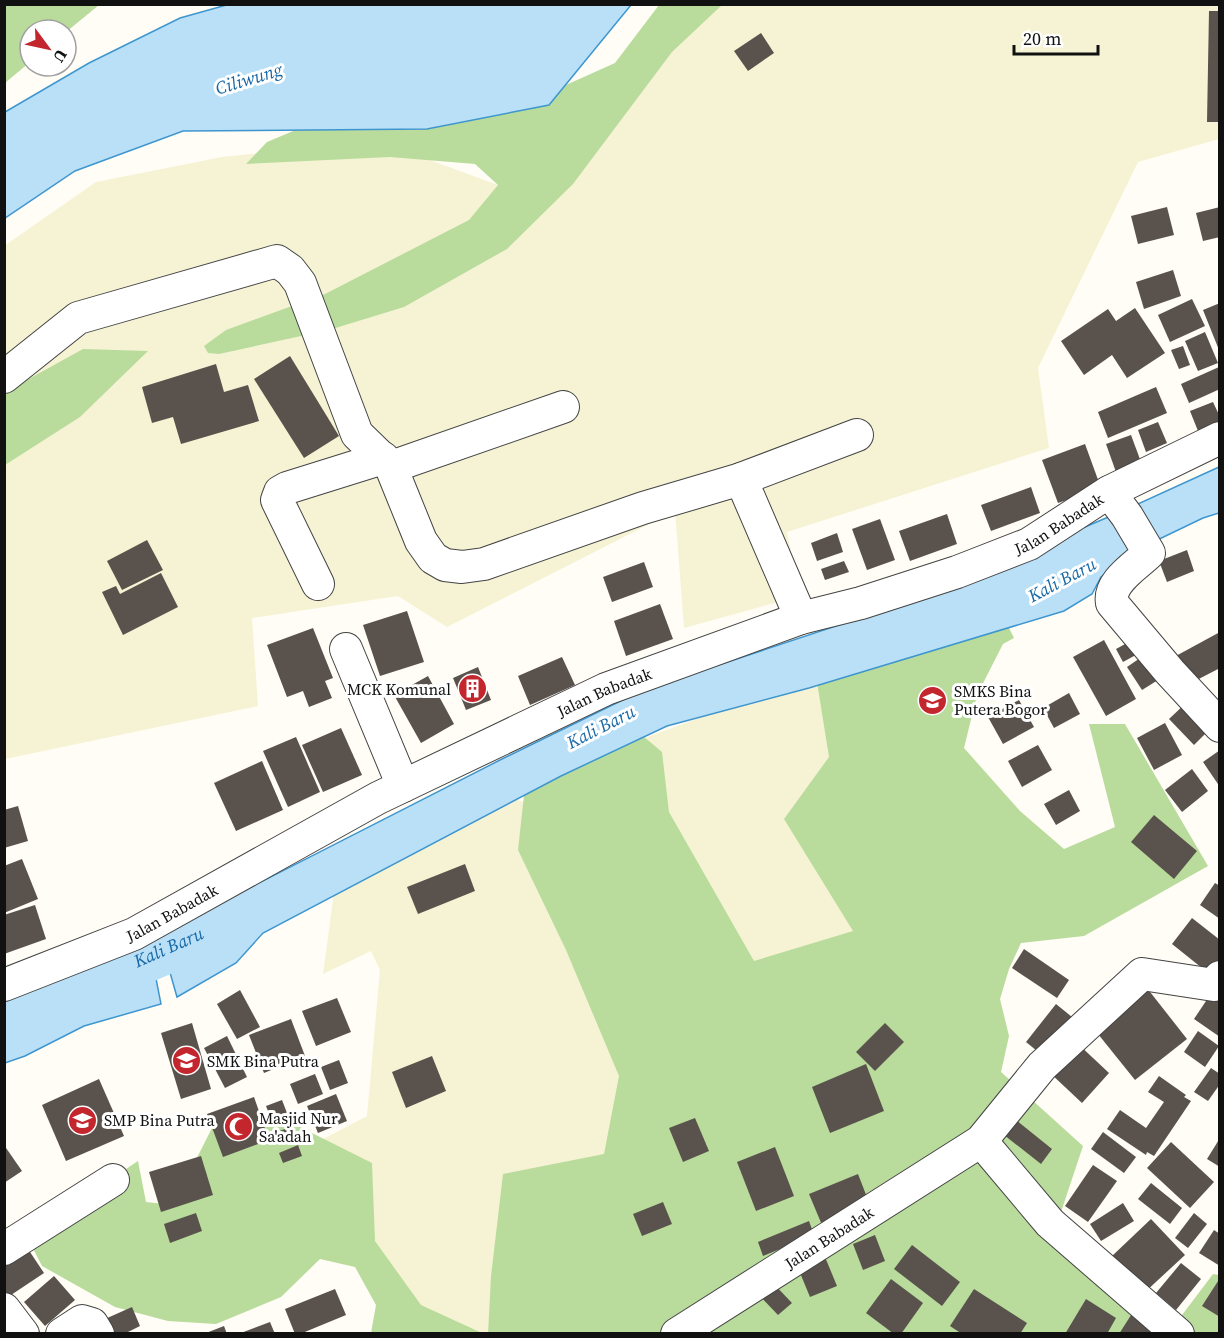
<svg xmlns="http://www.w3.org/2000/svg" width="1224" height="1338" font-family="'Source Serif 4',serif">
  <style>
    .farmland { fill: #f6f3d4 }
    .forest { fill: #b9dc9c }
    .water { fill: #b9e0f7; stroke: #3f96cf; stroke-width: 1.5 }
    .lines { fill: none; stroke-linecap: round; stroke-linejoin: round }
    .river { stroke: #b9e0f7; stroke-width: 50 }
    .building { fill: #5a524d }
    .minor-casing { stroke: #444; stroke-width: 34 }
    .minor { stroke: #fff; stroke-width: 32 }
    .labels { text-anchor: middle; stroke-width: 6; stroke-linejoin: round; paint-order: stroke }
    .street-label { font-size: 16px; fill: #111; stroke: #fff }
    .poi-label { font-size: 16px; fill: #111; stroke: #fff; text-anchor: start }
    .water-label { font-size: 18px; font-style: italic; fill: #1768a6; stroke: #fff }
  </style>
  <rect width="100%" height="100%" fill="#fffdf5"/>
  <g class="farmland">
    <polygon points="698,5 1219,5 1219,139 1138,162 1038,368 1049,448 787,532 800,596 684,628 675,511 447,627 398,596 252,618 258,706 5,759 4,246 96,182 222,157 378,141 498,185"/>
    <polygon points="794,683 838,691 867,937 749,981 634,742"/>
    <polygon points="505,797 536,805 632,1074 628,1156 503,1333 433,1334 310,1146 367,1116 380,970 371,951 323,974 335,885"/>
  </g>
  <g class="forest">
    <polygon points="5,4 99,4 99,5 66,32 66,30 30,30 30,62 5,83"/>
    <polygon points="659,5 722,5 672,52 573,184 507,249 404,307 329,330 219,354 208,353 204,346 226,330 325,294 469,220 498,185 475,164 390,157 246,164 267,142 310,124 519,106 615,63"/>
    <polygon points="83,349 148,351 80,417 5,465 5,392"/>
    <polygon points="1006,622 1014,638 1003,644 977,695 964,748 1020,811 1064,849 1115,827 1089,724 1125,724 1208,866 1084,936 1021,943 1009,969 1000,999 1009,1036 1001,1072 1083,1146 1060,1215 1176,1323 1213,1274 1219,1275 1219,1333 488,1334 491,1276 503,1174 604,1154 619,1076 566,950 518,850 525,786 630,725 662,752 669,812 754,961 853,931 784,819 829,757 816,676"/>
    <polygon points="296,1125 372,1163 375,1241 421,1305 482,1333 371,1333 376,1305 355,1267 320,1259 281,1297 216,1324 168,1321 115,1307 42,1266 20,1223 96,1189 138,1161 146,1202 173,1205 212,1128"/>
  </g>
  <g class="water">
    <polygon points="230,4 631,4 631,5 549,105 427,129 183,131 75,171 5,218 5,112 89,63 180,18"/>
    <polygon points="1219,467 1219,513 1203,518 1149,544 1129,508"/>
    <polygon points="1113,515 1134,550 1101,577 1092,594 1064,611 809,688 667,726 561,776 263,933 236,963 177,997 159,934 502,759 643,690 881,611 971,576"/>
    <polygon points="148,938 161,1004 84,1026 25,1056 5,1063 5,996"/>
  </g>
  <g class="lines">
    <path class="river" id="s1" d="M 4,1020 L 224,923"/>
  </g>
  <g class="building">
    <polygon points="1209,11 1220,11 1220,122 1207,122"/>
    <polygon points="761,33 774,53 748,71 734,51"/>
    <polygon points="1167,207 1174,235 1138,244 1131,216"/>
    <polygon points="1220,207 1220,237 1203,241 1196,213"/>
    <polygon points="1173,270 1181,296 1144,309 1136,282"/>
    <polygon points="1192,299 1205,326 1170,342 1158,315"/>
    <polygon points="1220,303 1220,350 1219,350 1203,310"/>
    <polygon points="1135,308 1165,353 1127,378 1112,355 1084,375 1061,341 1108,309 1116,321"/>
    <polygon points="1205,332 1218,363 1198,371 1185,341"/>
    <polygon points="1183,346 1190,365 1179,369 1171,350"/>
    <polygon points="290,356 339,436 304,458 254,379"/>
    <polygon points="216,364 224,392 248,385 259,421 181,444 173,417 152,423 142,387"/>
    <polygon points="1219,367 1220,389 1189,403 1181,384"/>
    <polygon points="1156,387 1167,413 1108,438 1098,412"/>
    <polygon points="1213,402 1220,417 1220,434 1202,441 1190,411"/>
    <polygon points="1158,422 1167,443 1146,452 1138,430"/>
    <polygon points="1131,435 1141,462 1116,472 1106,444"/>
    <polygon points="1085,444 1101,488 1058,503 1042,460"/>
    <polygon points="1031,487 1040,513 991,531 981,505"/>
    <polygon points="947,514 957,544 910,561 899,531"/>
    <polygon points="880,519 895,560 867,570 852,529"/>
    <polygon points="837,533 843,552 817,561 811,543"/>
    <polygon points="147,540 163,570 122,590 107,561"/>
    <polygon points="1187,550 1194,571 1167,582 1159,561"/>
    <polygon points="844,561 849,572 825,580 821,569"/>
    <polygon points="644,562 653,587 612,602 603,577"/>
    <polygon points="161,573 178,607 123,635 102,592 116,586 120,594"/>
    <polygon points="660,604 673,639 626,656 614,621"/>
    <polygon points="407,611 424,662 380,676 363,625"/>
    <polygon points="313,628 333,678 325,681 332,698 309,707 303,691 287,697 267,645"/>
    <polygon points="1220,632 1220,668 1189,684 1174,657"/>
    <polygon points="1138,637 1145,650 1123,662 1116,649"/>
    <polygon points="1104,640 1136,699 1106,716 1073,657"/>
    <polygon points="1143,656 1158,680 1142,690 1127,667"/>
    <polygon points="562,657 575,685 530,705 518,676"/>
    <polygon points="478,667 491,700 466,710 453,678"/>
    <polygon points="428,676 454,724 421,743 394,695"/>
    <polygon points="1069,693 1080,714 1054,728 1043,708"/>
    <polygon points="1019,700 1034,727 1003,744 988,717"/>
    <polygon points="1187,702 1211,728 1194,745 1169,719"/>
    <polygon points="1165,723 1182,755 1154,770 1137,738"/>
    <polygon points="341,728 362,775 323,792 302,745"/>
    <polygon points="296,737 320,792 288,807 263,751"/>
    <polygon points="1038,745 1052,770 1022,787 1008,761"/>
    <polygon points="1220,750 1220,787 1203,762"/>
    <polygon points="262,761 283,810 236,831 214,783"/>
    <polygon points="1192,769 1208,791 1182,812 1165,790"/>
    <polygon points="1069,790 1080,811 1056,825 1044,804"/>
    <polygon points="18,806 28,841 4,848 4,810"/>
    <polygon points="1154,815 1197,851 1174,879 1131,842"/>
    <polygon points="22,859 38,899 4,913 4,866"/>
    <polygon points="465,864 475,891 418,914 407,887"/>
    <polygon points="1215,883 1220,886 1220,919 1200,905"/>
    <polygon points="35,905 46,939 4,954 4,915"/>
    <polygon points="1192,918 1220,940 1220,967 1212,976 1172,944"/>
    <polygon points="1024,949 1069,980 1057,998 1012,968"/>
    <polygon points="1143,983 1187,1039 1135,1080 1090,1024"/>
    <polygon points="240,990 260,1027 237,1039 217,1004"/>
    <polygon points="1210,995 1220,1002 1220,1037 1194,1019"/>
    <polygon points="337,998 351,1032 316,1046 302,1011"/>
    <polygon points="1056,1004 1072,1017 1042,1055 1026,1042"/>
    <polygon points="291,1019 305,1056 264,1073 249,1035"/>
    <polygon points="192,1023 211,1089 181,1099 161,1033"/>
    <polygon points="885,1023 904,1042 875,1071 856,1052"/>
    <polygon points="1198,1031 1219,1046 1205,1067 1184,1052"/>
    <polygon points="227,1036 247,1077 225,1088 204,1048"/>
    <polygon points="1076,1042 1109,1073 1082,1103 1049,1072"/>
    <polygon points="432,1056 446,1091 406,1108 392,1072"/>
    <polygon points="339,1060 348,1083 330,1090 321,1067"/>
    <polygon points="866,1064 884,1111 830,1133 812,1087"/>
    <polygon points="1211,1068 1220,1074 1220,1084 1208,1101 1194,1092"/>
    <polygon points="315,1074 323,1094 298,1104 290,1084"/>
    <polygon points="1159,1076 1186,1095 1184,1097 1191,1101 1154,1156 1147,1152 1146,1155 1107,1129 1120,1110 1146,1128 1164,1102 1148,1092"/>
    <polygon points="99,1079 124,1136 66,1161 42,1105"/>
    <polygon points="336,1094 347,1121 318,1133 307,1106"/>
    <polygon points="254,1097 269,1140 223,1157 207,1114"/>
    <polygon points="282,1100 287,1113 271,1119 266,1106"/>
    <polygon points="1011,1116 1052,1149 1041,1164 999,1131"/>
    <polygon points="695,1118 709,1151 683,1162 669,1128"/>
    <polygon points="290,1127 294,1137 281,1143 277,1132"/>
    <polygon points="1103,1132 1136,1157 1124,1173 1091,1149"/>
    <polygon points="1220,1138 1220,1167 1207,1159"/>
    <polygon points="1171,1142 1214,1182 1190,1208 1147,1168"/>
    <polygon points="4,1145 22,1171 4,1183"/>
    <polygon points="298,1145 302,1156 283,1163 279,1153"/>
    <polygon points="775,1147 794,1196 756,1211 737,1162"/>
    <polygon points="201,1156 213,1195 161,1212 149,1172"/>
    <polygon points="1093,1165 1117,1181 1088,1222 1065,1206"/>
    <polygon points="858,1174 870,1205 822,1225 809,1194"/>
    <polygon points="1151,1183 1182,1208 1170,1224 1138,1199"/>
    <polygon points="663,1202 672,1224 642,1236 633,1214"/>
    <polygon points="1123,1203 1134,1221 1101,1241 1090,1224"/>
    <polygon points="196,1213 202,1231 170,1243 164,1224"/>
    <polygon points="1194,1213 1207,1224 1188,1248 1175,1238"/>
    <polygon points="1151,1219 1185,1255 1144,1293 1111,1257"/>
    <polygon points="809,1221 814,1235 763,1256 758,1242"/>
    <polygon points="1214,1230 1220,1234 1220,1266 1199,1253"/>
    <polygon points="875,1235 885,1261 863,1270 853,1244"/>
    <polygon points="24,1243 44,1273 5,1299 5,1256"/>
    <polygon points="912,1245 960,1282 942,1306 894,1269"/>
    <polygon points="825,1257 837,1286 810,1297 798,1268"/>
    <polygon points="1181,1263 1201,1279 1176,1310 1156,1293"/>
    <polygon points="54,1276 75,1300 45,1326 24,1302"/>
    <polygon points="1220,1278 1220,1317 1202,1306"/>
    <polygon points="891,1279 923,1303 901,1334 894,1334 866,1313"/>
    <polygon points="772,1282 792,1303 778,1315 759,1295"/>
    <polygon points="335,1289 346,1315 300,1334 295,1334 285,1309"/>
    <polygon points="974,1289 1027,1323 1020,1334 962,1334 950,1326"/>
    <polygon points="1086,1299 1116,1318 1107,1334 1065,1334"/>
    <polygon points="132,1307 140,1326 124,1334 111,1334 105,1319"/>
    <polygon points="1133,1312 1166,1334 1119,1334"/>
    <polygon points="270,1322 275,1334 241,1334 241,1333"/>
    <polygon points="224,1326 227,1334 206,1334 206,1333"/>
  </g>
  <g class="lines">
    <defs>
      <g id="minor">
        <polyline points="4,377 78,318 277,261 290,270 300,283 357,434 391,467 421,541 433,558 445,565 462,567 484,564 643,508 741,479 801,618"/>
        <polyline points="391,467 563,407"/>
        <polyline points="741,479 857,435"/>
        <path d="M 1109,492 L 1127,516 L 1149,553 C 1136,566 1108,582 1112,603 L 1170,672 L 1220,726"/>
        <polyline points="318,584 277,500 280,492 287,488 383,458"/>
        <polyline points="346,649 403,786"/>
        <path id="s2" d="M 4,985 L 134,934 L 378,798 L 606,689 L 801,618 L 861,603 L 957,572 L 1029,544 L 1109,492 L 1220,438"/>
        <polyline points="981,1141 1050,1223 1178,1334"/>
        <polyline points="4,1249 113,1180"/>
        <polyline points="4,1309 23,1334"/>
        <polyline points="62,1334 82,1321 92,1324 98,1334"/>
        <path id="s3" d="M 677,1334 L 981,1141 L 1042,1066 L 1142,974 L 1214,985 L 1220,977"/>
      </g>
    </defs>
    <use href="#minor" class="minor-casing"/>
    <use href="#minor" class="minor"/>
  </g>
  <defs>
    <symbol id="building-disc" viewBox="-11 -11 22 22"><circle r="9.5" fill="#c4262e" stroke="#fff"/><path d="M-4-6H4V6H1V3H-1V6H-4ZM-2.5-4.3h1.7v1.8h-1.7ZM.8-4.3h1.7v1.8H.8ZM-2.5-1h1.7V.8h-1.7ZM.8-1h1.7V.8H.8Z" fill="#fff"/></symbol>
    <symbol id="school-disc" viewBox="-11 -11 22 22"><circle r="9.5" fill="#c4262e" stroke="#fff"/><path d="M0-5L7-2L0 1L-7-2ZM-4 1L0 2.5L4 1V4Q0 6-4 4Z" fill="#fff"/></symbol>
    <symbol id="mosque-disc" viewBox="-11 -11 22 22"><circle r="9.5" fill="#c4262e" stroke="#fff"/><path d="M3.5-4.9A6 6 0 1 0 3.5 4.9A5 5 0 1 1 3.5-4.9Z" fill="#fff"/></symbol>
  </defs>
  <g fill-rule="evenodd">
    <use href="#building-disc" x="456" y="672" width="33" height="33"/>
    <use href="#school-disc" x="916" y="684" width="33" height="33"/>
    <use href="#school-disc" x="170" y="1044" width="33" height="33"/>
    <use href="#school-disc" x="66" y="1104" width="33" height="33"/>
    <use href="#mosque-disc" x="222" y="1110" width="33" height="33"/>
  </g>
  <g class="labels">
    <g class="street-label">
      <text dy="6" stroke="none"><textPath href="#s2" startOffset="1155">Jalan Babadak</textPath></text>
      <text dy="6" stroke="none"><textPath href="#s2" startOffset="669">Jalan Babadak</textPath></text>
      <text dy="6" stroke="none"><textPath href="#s2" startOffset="183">Jalan Babadak</textPath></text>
      <text dy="6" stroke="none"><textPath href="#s3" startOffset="180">Jalan Babadak</textPath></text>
    </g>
    <g class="poi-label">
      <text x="451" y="695" text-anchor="end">MCK Komunal</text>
      <text x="954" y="697">SMKS Bina<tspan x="954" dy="18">Putera Bogor</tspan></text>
      <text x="207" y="1067">SMK Bina Putra</text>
      <text x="259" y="1124">Masjid Nur<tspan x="259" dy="18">Sa'adah</tspan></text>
      <text x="104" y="1126">SMP Bina Putra</text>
    </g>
    <g class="water-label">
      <text transform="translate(249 79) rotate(-17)" y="6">Ciliwung</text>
      <text transform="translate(1062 580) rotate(-28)" y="6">Kali Baru</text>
      <text transform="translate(601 727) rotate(-27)" y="6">Kali Baru</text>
      <text dy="6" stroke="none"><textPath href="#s1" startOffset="180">Kali Baru</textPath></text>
    </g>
  </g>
  <rect width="1224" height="1338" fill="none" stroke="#111111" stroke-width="12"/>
  <g transform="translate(48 48) rotate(123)"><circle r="28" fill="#ffffff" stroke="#a0a0a0" stroke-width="1.5"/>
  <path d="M0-4.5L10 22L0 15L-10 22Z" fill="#c4262e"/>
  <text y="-9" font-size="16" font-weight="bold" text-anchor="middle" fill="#111111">U</text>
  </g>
  <path d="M1014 45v9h84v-9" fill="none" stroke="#111111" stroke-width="3"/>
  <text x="1023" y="45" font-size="18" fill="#111111" stroke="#ffffff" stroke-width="4.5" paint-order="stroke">20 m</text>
</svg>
